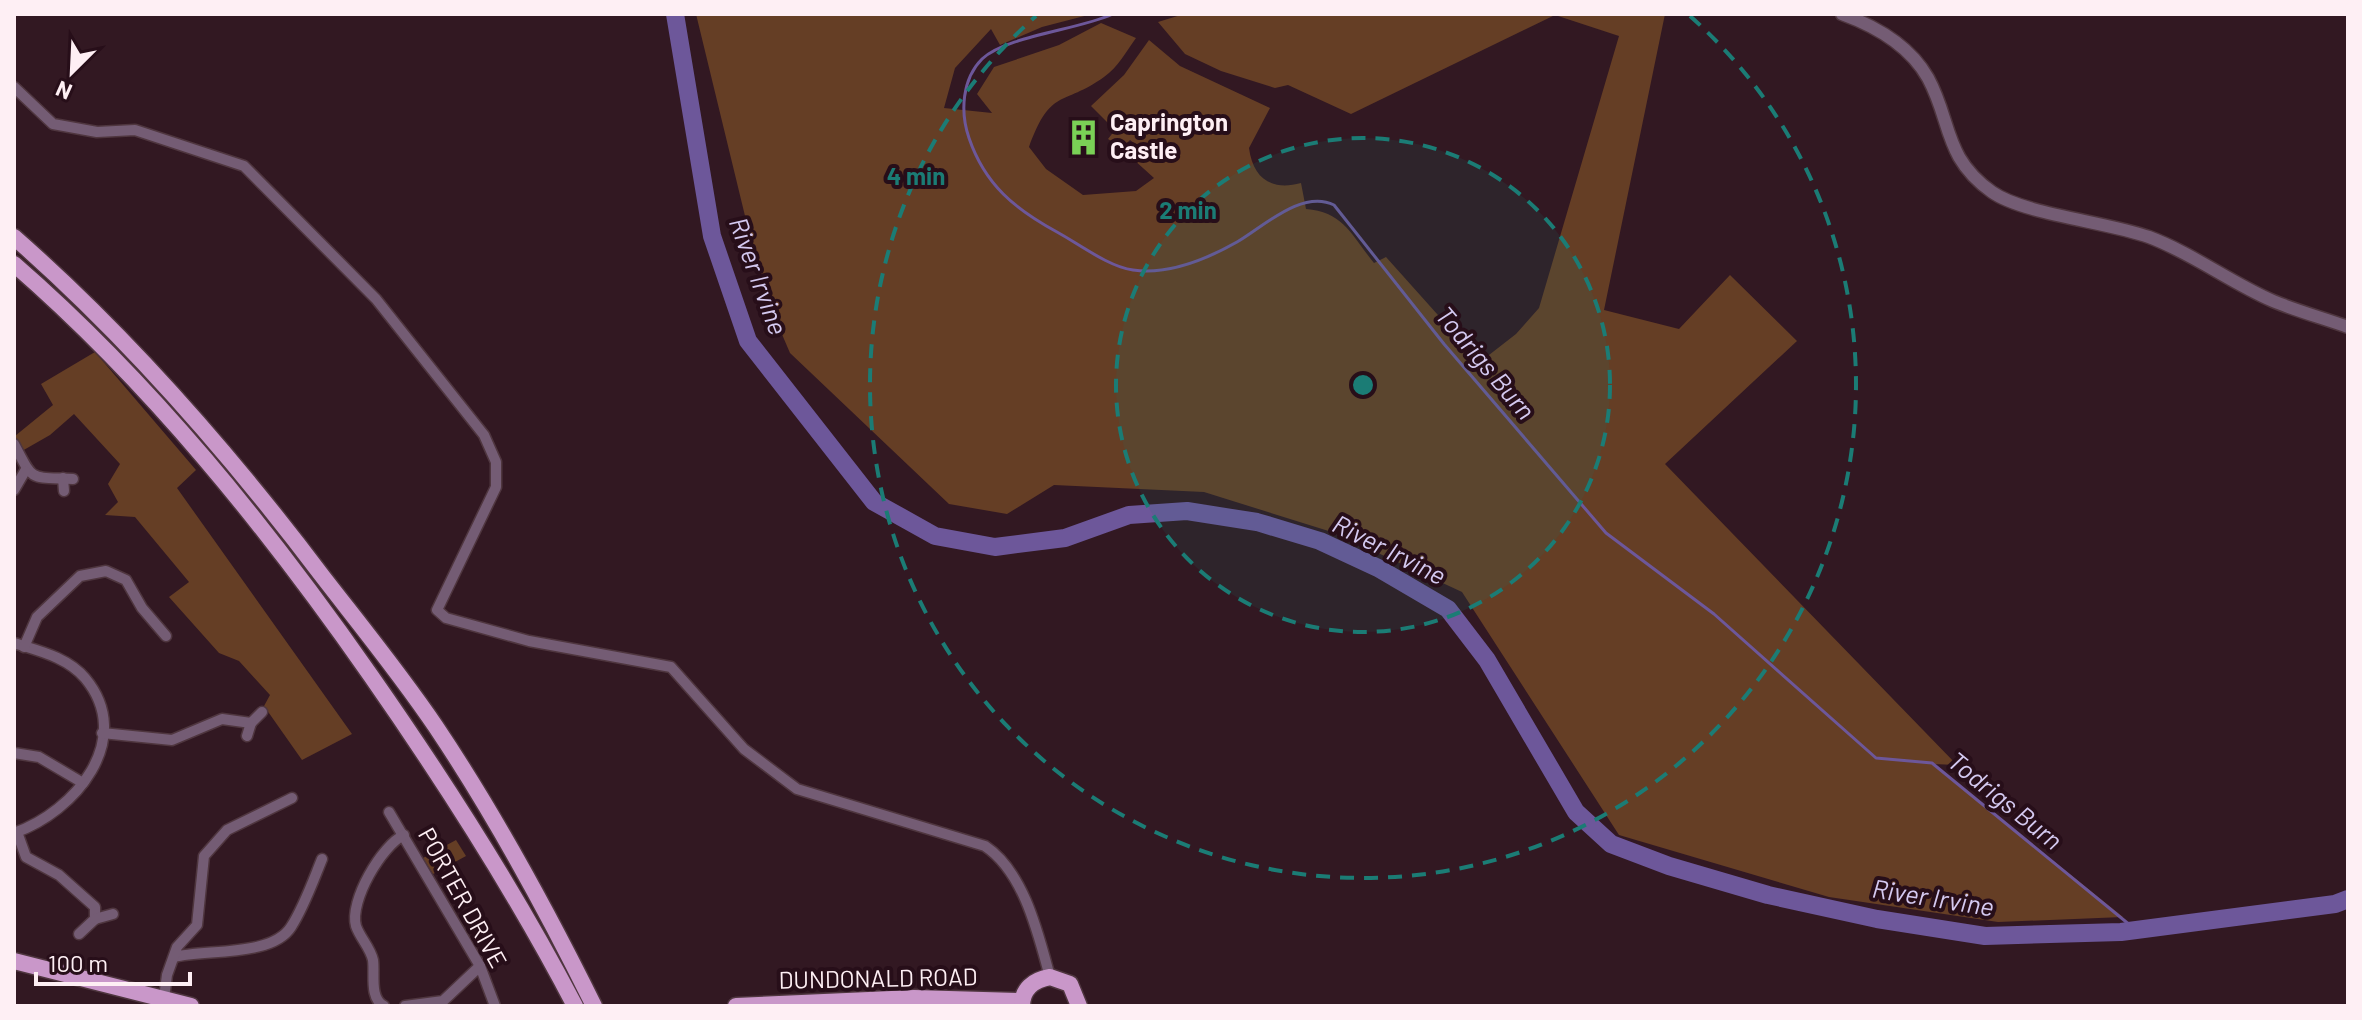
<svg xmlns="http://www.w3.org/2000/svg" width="2362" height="1020" font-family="Barlow,sans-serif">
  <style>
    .green { fill: #653e25 }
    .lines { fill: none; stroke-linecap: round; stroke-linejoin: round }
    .stream { stroke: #6d579a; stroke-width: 3 }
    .river { stroke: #6d579a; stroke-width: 18 }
    .minor-casing { stroke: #4f363f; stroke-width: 13 }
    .tertiary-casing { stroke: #4f363f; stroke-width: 15 }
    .primary-casing { stroke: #4f363f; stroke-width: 19 }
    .minor { stroke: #745c74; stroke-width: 10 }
    .tertiary { stroke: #745c74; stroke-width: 12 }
    .primary { stroke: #c997c9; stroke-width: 16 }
    .ring { fill: none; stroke: #1b7c75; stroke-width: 4; stroke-dasharray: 14 10 }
    .labels { text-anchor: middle; stroke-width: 8; stroke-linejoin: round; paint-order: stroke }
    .poi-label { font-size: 24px; font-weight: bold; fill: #feeff4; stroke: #270e19; text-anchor: start }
    .street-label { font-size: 24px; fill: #feeff4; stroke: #270e19 }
    .water-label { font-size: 26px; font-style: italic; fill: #d4c9f0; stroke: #270e19 }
    .centre { fill: #1b7c75; stroke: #270e19; stroke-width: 4 }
    .ring-label { font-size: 24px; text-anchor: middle; font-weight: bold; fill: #1b7c75; stroke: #270e19; stroke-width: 8; stroke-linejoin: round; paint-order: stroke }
  </style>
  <rect width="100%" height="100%" fill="#321822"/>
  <g class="green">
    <path d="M 696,14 L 1092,14 L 1042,27 L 1000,45 L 991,29 L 955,68 L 944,108 L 992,113 L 977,94 L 994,67 L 1059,45 L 1101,23 L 1136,38 C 1126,52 1118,67 1104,77 C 1062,107 1051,87 1029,147 L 1046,169 L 1083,195 L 1136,191 L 1154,178 L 1133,159 L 1142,149 L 1130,140 L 1122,148 L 1108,139 L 1115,130 L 1091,106 L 1124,75 L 1149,40 L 1180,66 L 1270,108 L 1249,148 C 1253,179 1272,191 1301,183 L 1306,209 C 1344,212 1352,236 1374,263 L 1386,257 L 1480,362 L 1516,334 L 1539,308 L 1619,36 L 1555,15 L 1351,114 L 1288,85 L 1275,88 L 1221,71 L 1185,54 L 1158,22 L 1184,14 L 1665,14 L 1604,310 L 1679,329 L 1730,275 L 1797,341 L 1665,464 L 1957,765 L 1933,764 L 2123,917 L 1998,922 L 1829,897 L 1619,835 L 1462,592 L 1335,533 L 1204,492 L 1054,485 L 1007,514 L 949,504 L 790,353 L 763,290 Z"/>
    <polygon points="95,352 196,470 177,488 352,734 302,760 264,706 270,695 239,661 219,653 169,597 189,582 135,517 105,515 118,502 108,484 120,464 74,414 50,435 22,451 15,436 53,405 41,384"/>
    <polygon points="456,840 466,856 433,874 423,858"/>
  </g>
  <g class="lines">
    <path class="stream" d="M 1113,14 C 1078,30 1006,36 982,59 C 962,79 960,112 969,138 C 985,185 1015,209 1057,232 C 1079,244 1109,267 1133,270 C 1168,275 1207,259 1237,242 C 1263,227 1302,189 1334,205 L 1444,344 L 1606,533 L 1714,614 L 1876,758 L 1932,763 L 2136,930"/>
    <polyline class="river" points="675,14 712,236 748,341 874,502 935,536 995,547 1065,538 1129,515 1187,511 1257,522 1320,541 1378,568 1448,609 1487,660 1576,812 1611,844 1669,866 1768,895 1877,919 1985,936 2121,932 2335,904 2348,899"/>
    <defs>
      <g id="minor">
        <path d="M 14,87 L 53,124 L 97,132 L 135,130 L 244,166 L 376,299 L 484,435 L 496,462 L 496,487 L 437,610 L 446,618 L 529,641 L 671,667 L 744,749 L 797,789 L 985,846 C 1024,872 1038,933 1050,977"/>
        <path d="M 14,444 C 34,482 28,477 73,479"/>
        <polyline points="63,478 64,491"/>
        <polyline points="14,490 25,471"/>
        <path d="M 14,643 C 39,651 67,657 85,678 C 136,739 75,812 14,833"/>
        <polyline points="24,647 37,617 80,576 106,571 126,580 142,608 166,636"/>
        <polyline points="251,723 262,712"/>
        <polyline points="102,733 172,740 222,719 251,723 247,736"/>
        <polyline points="14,753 39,757 83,783"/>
        <polyline points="389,812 480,966 495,1006"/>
        <polyline points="17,832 26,857 59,875 95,907 95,919 79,934"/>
        <polyline points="95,919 113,914"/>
        <path d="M 174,957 C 206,949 272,957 291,927 C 304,907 313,881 322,859"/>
        <polyline points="164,998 167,975 177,947 197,925 204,856 227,830 292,798"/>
        <path d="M 384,1006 C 369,998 375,974 373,960 C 370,947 360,938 356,926 C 349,901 382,845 404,835"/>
        <polyline points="405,1006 443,1001 480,966"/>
      </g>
      <path id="tertiary" d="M 1842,14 C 1875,26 1910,46 1928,78 C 1952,122 1943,157 1992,192 C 2023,214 2107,222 2149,237 C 2192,253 2231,283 2273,301 C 2297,311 2323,318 2348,327"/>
      <g id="primary">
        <path d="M 14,237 C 129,338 231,455 323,577 C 361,626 401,675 436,727 C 495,815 547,911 594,1006"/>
        <path d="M 14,264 C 151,383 267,527 371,676 C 445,782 515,891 575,1006"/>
        <polyline points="14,961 191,1006"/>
        <polyline points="736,1006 914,998 1021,1001"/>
        <path d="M 1022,1006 C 1022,989 1033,980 1050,977 L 1070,984 L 1079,1006"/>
      </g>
    </defs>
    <use href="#minor" class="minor-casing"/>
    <use href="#tertiary" class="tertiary-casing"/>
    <use href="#primary" class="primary-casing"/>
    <use href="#minor" class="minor"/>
    <use href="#tertiary" class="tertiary"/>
    <use href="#primary" class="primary"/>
  </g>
  <circle cx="1363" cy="385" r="247" fill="#1b7c75" fill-opacity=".12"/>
  <g class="ring">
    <circle cx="1363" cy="385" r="247"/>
    <path d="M1690 16A493 493 0 1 1 1036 16"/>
  </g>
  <defs>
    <symbol id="building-bare" viewBox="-9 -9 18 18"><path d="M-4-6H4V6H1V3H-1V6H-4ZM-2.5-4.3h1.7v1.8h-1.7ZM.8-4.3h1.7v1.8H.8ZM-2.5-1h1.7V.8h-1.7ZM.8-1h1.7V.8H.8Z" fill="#7ad156" stroke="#270e19" stroke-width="2.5" paint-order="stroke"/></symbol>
  </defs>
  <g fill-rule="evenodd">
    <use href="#building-bare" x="1058" y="112" width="51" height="51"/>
  </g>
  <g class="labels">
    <g class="poi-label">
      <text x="1110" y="131">Caprington<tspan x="1110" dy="28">Castle</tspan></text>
    </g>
    <g class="street-label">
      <text transform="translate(462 898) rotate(61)" y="8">PORTER DRIVE</text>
      <text transform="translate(878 979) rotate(-1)" y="8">DUNDONALD ROAD</text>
    </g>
    <g class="water-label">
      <text transform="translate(758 276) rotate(70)" y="9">River Irvine</text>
      <text transform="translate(1485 363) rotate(50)" y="9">Todrigs Burn</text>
      <text transform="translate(1389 550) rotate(27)" y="9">River Irvine</text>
      <text transform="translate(2005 801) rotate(39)" y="9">Todrigs Burn</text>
      <text transform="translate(1933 898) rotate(9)" y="9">River Irvine</text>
    </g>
  </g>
  <circle cx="1363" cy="385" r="12" class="centre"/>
  <g class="ring-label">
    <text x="916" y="185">4 min</text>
    <text x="1188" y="219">2 min</text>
  </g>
  <rect width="2362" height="1020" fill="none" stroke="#feeff4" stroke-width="32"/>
  <g transform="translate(72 72) rotate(204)" stroke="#270e19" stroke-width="6" paint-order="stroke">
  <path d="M0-6L14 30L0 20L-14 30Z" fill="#feeff4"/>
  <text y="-12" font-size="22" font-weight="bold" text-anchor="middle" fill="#feeff4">N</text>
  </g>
  <path d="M36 972v12h154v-12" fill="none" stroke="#feeff4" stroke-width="4"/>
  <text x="48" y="972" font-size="24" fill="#feeff4" stroke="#270e19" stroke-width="6" paint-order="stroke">100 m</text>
</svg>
